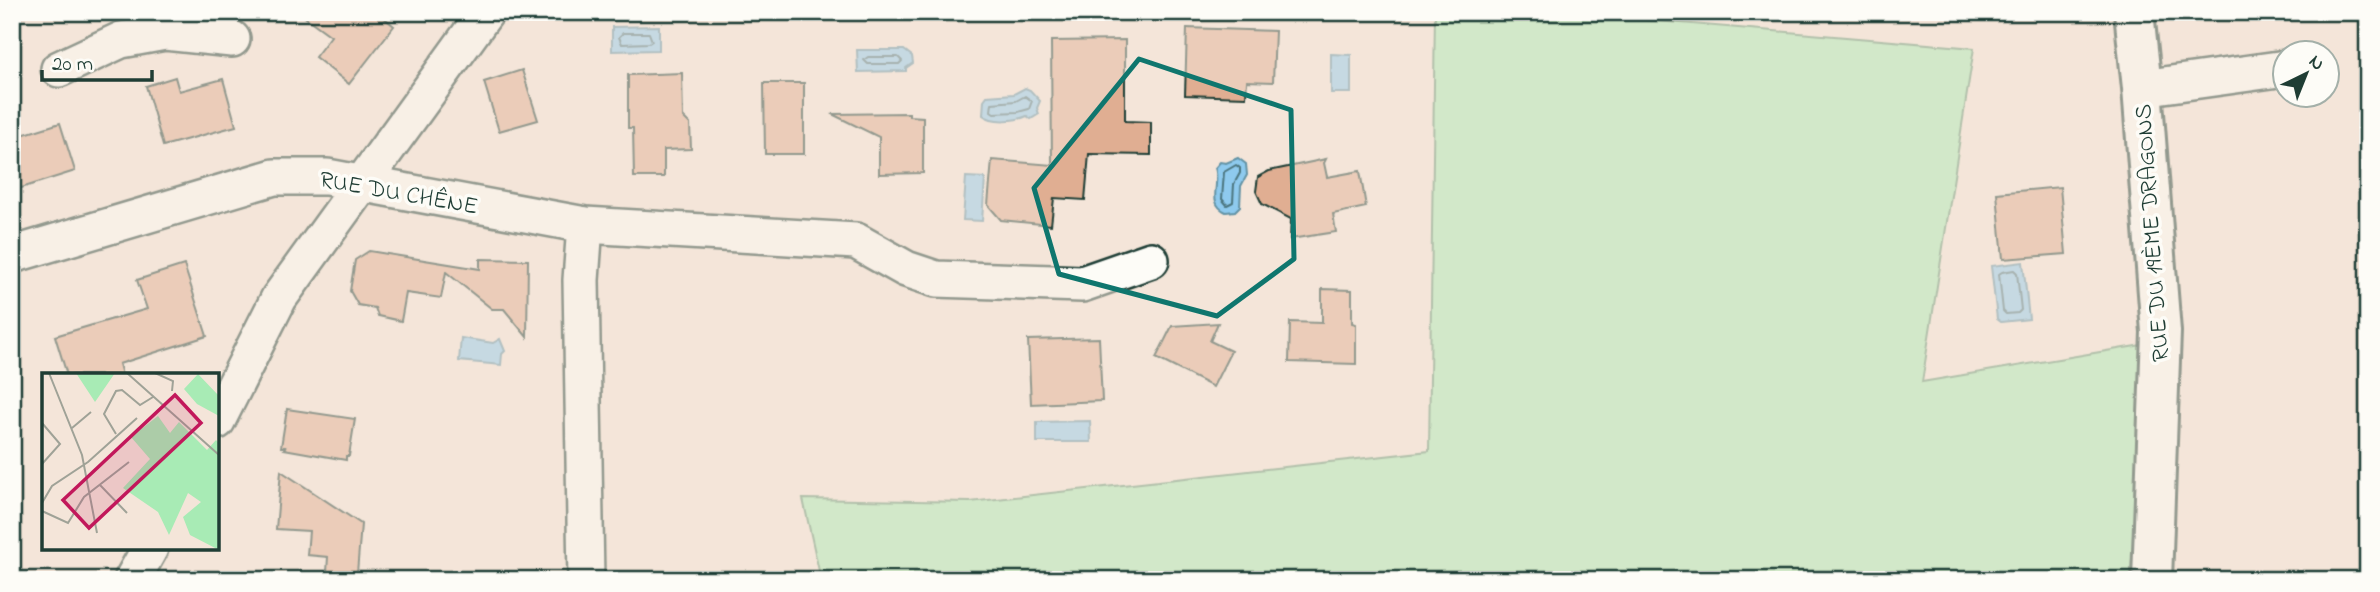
<svg xmlns="http://www.w3.org/2000/svg" width="2380" height="592" font-family="'Indie Flower',sans-serif">
  <style>
    .green { fill: #a8ebb5; stroke: #649474; stroke-width: 2 }
    .water { fill: #8ecaee; stroke: #6292a4; stroke-width: 2 }
    .lines { fill: none; stroke-linecap: round; stroke-linejoin: round }
    .shore { stroke: #4b757e; stroke-width: 2 }
    .building { fill: #e0ae92; stroke: #1f3d34; stroke-width: 2 }
    .minor-casing { stroke: #1f3d34; stroke-width: 40 }
    .major-casing { stroke: #1f3d34; stroke-width: 44 }
    .minor { stroke: #fdfcf7; stroke-width: 35 }
    .major { stroke: #fdfcf7; stroke-width: 38 }
    .marked { fill: none; stroke: #0f766e; stroke-width: 5; stroke-linejoin: round }
    .labels { text-anchor: middle; stroke-width: 7; stroke-linejoin: round; paint-order: stroke }
    .street-label { font-size: 24px; fill: #1f3d34; stroke: #fdfcf7 }
    .inset-road { fill: none; stroke: #9fa297; stroke-width: 2 }
    .view { fill: #c2185b; fill-opacity: 0.15; stroke: #c2185b; stroke-width: 3.5 }
    .inset-edge { fill: none; stroke: #1f3d34; stroke-width: 3.5 }
  </style>
  <rect width="100%" height="100%" fill="#f4e5d9"/>
  <filter id="ink" filterUnits="userSpaceOnUse"><feTurbulence type="fractalNoise" baseFrequency=".0143" numOctaves="2"/><feDisplacementMap in="SourceGraphic" scale="14" xChannelSelector="R" yChannelSelector="G"/><feConvolveMatrix kernelMatrix="1 2 1 2 8 2 1 2 1" color-interpolation-filters="sRGB"/></filter>
  <g filter="url(#ink)">
    <polygon class="green" points="1435,12 1552,12 1974,48 1922,382 2142,345 2131,580 821,580 803,499 970,502 1429,451"/>
    <g class="water">
      <polygon points="659,26 659,50 612,51 612,27"/>
      <polygon points="857,50 904,50 912,56 913,63 906,68 906,71 858,72"/>
      <polygon points="1331,54 1351,55 1351,93 1331,93"/>
      <path d="M 1025,88 L 1030,90 L 1040,101 L 1037,108 L 1039,114 L 1031,119 L 1027,116 C 1016,121 992,123 983,115 L 984,100 L 987,96 L 1014,94 Z"/>
      <path d="M 1238,158 L 1246,164 L 1247,175 L 1241,186 L 1240,206 L 1235,211 L 1226,212 C 1206,203 1221,183 1215,168 L 1220,162 L 1226,163 Z"/>
      <polygon points="966,177 985,178 982,221 963,220"/>
      <polygon points="2023,262 2029,319 2001,322 1997,319 1991,266"/>
      <polygon points="461,338 493,343 500,339 505,351 502,354 501,365 459,361"/>
      <polygon points="1090,421 1091,442 1037,442 1037,422"/>
    </g>
    <g class="lines">
      <g class="shore">
        <polygon points="623,33 649,33 652,41 649,43 622,44 619,37"/>
        <polygon points="868,57 898,57 902,61 899,64 868,64 864,60"/>
        <polygon points="1025,96 1032,101 1029,109 1018,112 994,113 991,111 992,103 1016,101"/>
        <polygon points="1236,165 1240,168 1240,173 1234,184 1233,202 1227,205 1222,199 1224,172"/>
        <polygon points="2014,270 2017,273 2021,310 2018,313 2006,314 2003,311 1999,274 2002,272"/>
      </g>
    </g>
    <g class="building">
      <polygon points="298,12 377,12 394,26 349,84 315,57 331,36"/>
      <polygon points="1187,28 1275,31 1273,82 1247,81 1246,97 1185,95"/>
      <polygon points="1125,40 1125,121 1151,122 1151,155 1089,154 1085,200 1054,198 1051,225 1001,220 988,205 992,160 1052,165 1051,41"/>
      <polygon points="522,70 538,120 499,131 484,82"/>
      <polygon points="682,73 683,117 690,124 691,149 664,150 664,177 634,177 633,128 628,128 628,75"/>
      <polygon points="175,77 179,91 223,79 236,126 163,146 146,86"/>
      <polygon points="764,83 804,83 804,154 765,154"/>
      <polygon points="909,113 909,116 923,117 923,173 879,174 879,137 832,114"/>
      <polygon points="60,123 75,171 12,191 12,138"/>
      <polygon points="1326,159 1324,163 1327,177 1360,171 1366,207 1333,214 1336,232 1290,239 1291,219 1262,204 1256,191 1258,177 1269,171"/>
      <polygon points="2060,187 2066,254 2003,259 1997,193"/>
      <polygon points="369,251 480,269 480,259 528,260 527,337 504,309 492,309 446,272 441,298 406,293 401,321 378,316 375,308 358,305 350,291 355,260"/>
      <polygon points="184,265 207,336 119,364 122,375 67,375 55,336 147,309 137,280"/>
      <polygon points="1322,289 1352,290 1352,323 1356,324 1356,364 1289,362 1290,322 1322,323"/>
      <polygon points="1218,323 1210,341 1231,351 1213,387 1156,358 1172,326"/>
      <polygon points="1099,338 1102,401 1031,404 1028,340"/>
      <polygon points="287,409 355,419 349,456 346,456 346,460 284,449 285,447 281,447"/>
      <polygon points="281,471 361,524 357,573 327,572 328,557 307,555 309,531 276,529"/>
    </g>
    <g class="lines">
      <defs>
        <g id="minor">
          <polyline points="59,69 121,40 165,32 232,39"/>
          <polyline points="2142,88 2286,68"/>
          <polyline points="585,225 581,280 586,580"/>
          <polyline points="12,255 274,177 327,177 585,225 856,241 906,269 936,279 1082,284 1151,260"/>
          <polyline points="217,421 279,298 486,12"/>
          <polyline points="132,580 150,548"/>
        </g>
        <polyline id="major" points="2134,12 2142,88 2161,332 2152,580"/>
      </defs>
      <use href="#minor" class="minor-casing"/>
      <use href="#major" class="major-casing"/>
      <use href="#minor" class="minor"/>
      <use href="#major" class="major"/>
    </g>
  </g>
  <path d="M0 0H2380V592H0ZM 1139,59 L 1291,110 L 1294,259 L 1217,316 L 1059,274 L 1034,188 Z" fill="#f4e5d9" fill-opacity=".55" fill-rule="evenodd"/>
  <path class="marked" d="M 1139,59 L 1291,110 L 1294,259 L 1217,316 L 1059,274 L 1034,188 Z"/>
  <g class="labels">
    <g class="street-label">
      <text transform="translate(399 192) rotate(10)" y="8">RUE DU CHÊNE</text>
      <text transform="translate(2151 233) rotate(-94)" y="8">RUE DU 19ÈME DRAGONS</text>
    </g>
  </g>
  <g transform="translate(42 373)">
    <rect width="177" height="177" fill="#f4e5d9"/>
    <path d="M 34,0 L 73,0 L 53,29 ZM 156,1 L 177,23 L 177,43 L 155,31 L 142,16 ZM 116,43 L 128,60 L 137,49 L 165,77 L 174,67 L 177,70 L 177,177 L 148,162 L 141,144 L 159,129 L 146,120 L 127,162 L 116,139 L 81,115 L 108,86 L 89,64 Z" fill="#a8ebb5"/>
    <path class="inset-road" d="M 7,0 L 40,82 L 55,160M 85,0 L 177,82M 113,0 L 131,8 L 130,18M 0,50 L 18,71 L 0,91M 30,55 L 49,39M 74,61 L 62,41 L 74,18 L 80,17 L 98,32 L 111,24M 58,112 L 85,140M 0,130 L 10,113 L 46,89 L 95,45M 0,138 L 26,150 L 42,124 L 87,89"/>
    <path class="view" d="M 133,22 L 159,50 L 47,155 L 21,127 Z"/>
    <rect width="177" height="177" class="inset-edge"/>
  </g>
  <rect width="2380" height="592" fill="none" stroke="#fdfcf7" stroke-width="42"/>
  <rect x="21" y="21" width="2338" height="550" fill="none" stroke="#1f3d34" stroke-width="2.5" filter="url(#ink)"/>
  <g transform="translate(2306 74) rotate(43)"><circle r="33" fill="#fdfcf7" stroke="#a4b0a9" stroke-width="2"/>
  <path d="M0-5L12 26L0 18L-12 26Z" fill="#1f3d34"/>
  <text y="-10" font-size="19" font-weight="bold" text-anchor="middle" fill="#1f3d34">N</text>
  </g>
  <path d="M42 70v10h110v-10" fill="none" stroke="#1f3d34" stroke-width="3.5"/>
  <text x="52" y="70" font-size="21" fill="#1f3d34" stroke="#fdfcf7" stroke-width="5" paint-order="stroke">20 m</text>
</svg>
